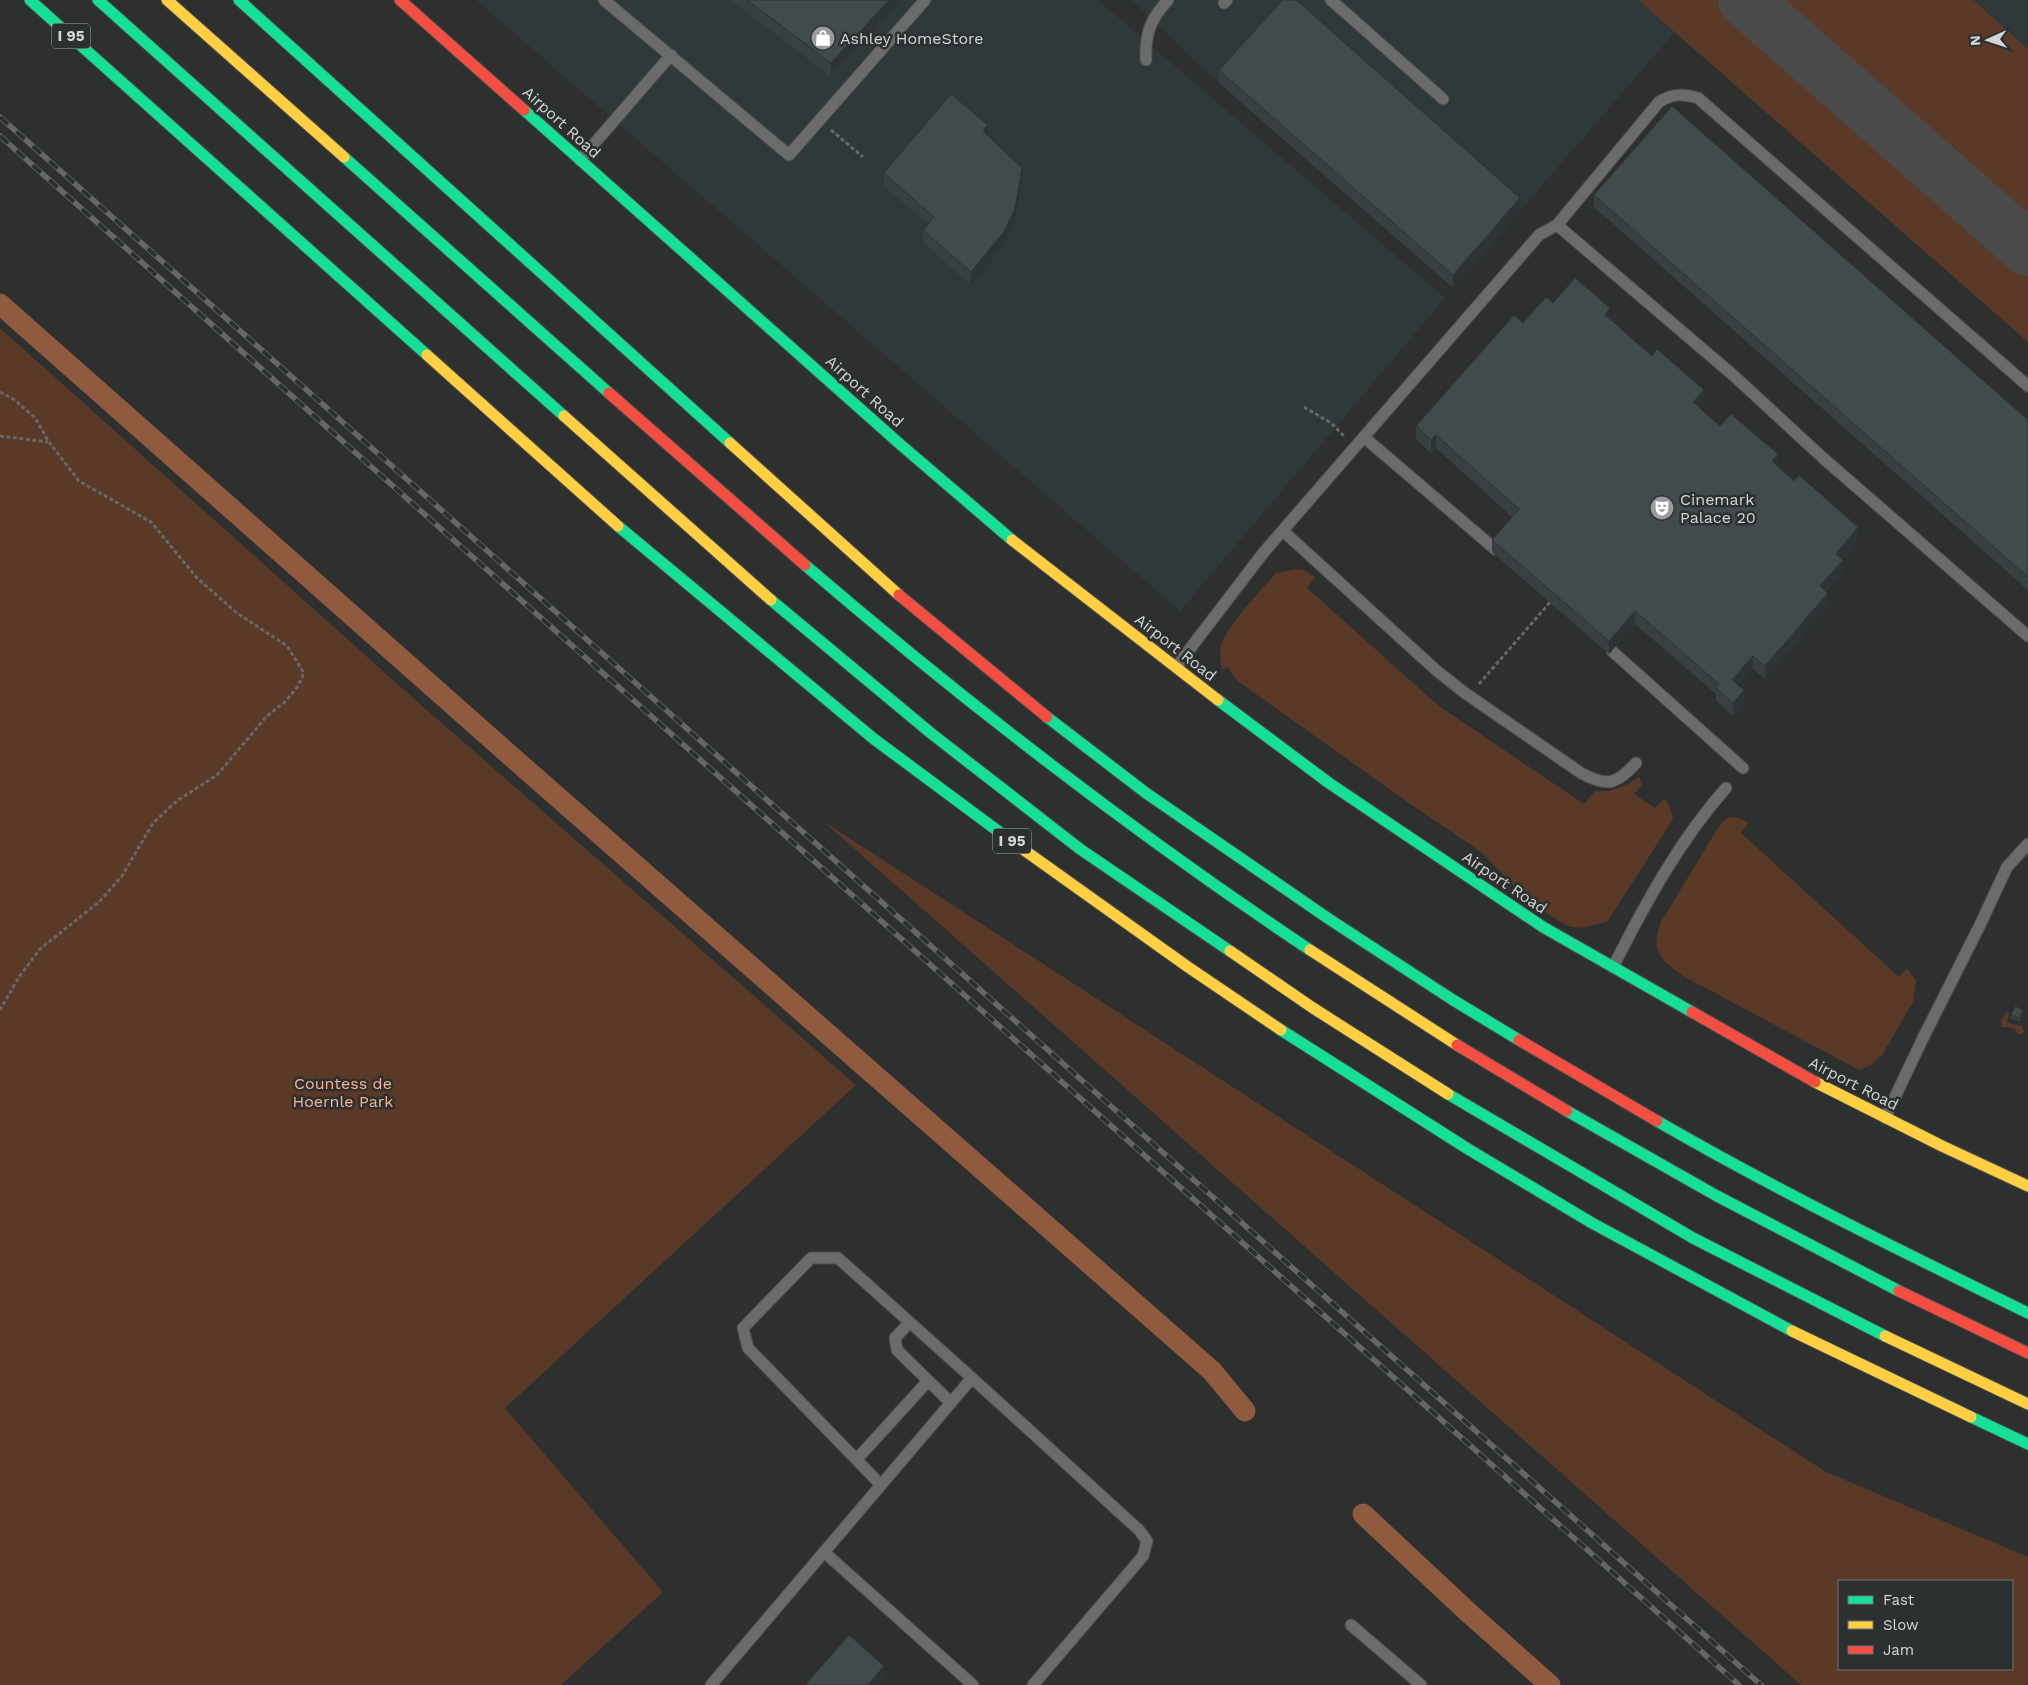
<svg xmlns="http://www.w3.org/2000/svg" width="2028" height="1685" font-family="'Work Sans',sans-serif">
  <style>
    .built { fill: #30393a }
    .green { fill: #5a3927; fill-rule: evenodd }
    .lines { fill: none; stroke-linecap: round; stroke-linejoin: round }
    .canal { stroke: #905a3f; stroke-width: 21 }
    .taxiway { stroke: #4a4a4a; stroke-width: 54 }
    .lane-casing { stroke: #4c4d4d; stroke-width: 13 }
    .fast-casing { stroke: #4c4d4d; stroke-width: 13 }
    .slow-casing { stroke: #4c4d4d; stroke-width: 13 }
    .jam-casing { stroke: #4c4d4d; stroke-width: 13 }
    .path { stroke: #666868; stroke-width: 3; stroke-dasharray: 4 2.5; stroke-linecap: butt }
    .lane { stroke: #6a6b6b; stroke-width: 11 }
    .fast { stroke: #16e098; stroke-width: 11 }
    .slow { stroke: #ffcf43; stroke-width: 11 }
    .jam { stroke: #f24e42; stroke-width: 11 }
    .rail-casing { stroke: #656666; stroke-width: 5.5 }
    .rail { stroke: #2d3030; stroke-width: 4; stroke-dasharray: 11; stroke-linecap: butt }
    .wall { fill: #394041 }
    .shaded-wall { fill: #2e3435 }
    .building { fill: #424b4c; stroke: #2e3435 }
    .labels { text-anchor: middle; stroke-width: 5; stroke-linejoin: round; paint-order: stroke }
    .shield { fill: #2d3030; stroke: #a1a4a4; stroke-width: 1 }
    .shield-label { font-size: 15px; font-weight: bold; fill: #d3d5d6 }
    .poi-label { font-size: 16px; fill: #d3d5d6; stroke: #2d3030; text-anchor: start }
    .street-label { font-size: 16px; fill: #d3d5d6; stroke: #2d3030 }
    .park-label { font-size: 16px; fill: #fab291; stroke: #2d3030 }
  </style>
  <rect width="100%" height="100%" fill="#2e2f2f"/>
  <g class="built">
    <polygon points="476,0 1098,0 1445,298 1180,611"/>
    <polygon points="1131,0 2028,0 2028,342 1675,32 1453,288 1219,83"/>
  </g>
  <g class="green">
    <polygon points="1638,0 1718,0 2028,274 2028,342"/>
    <polygon points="1773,0 1973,0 2028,49 2028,224"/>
    <polygon points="0,328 412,697 856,1085 505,1408 663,1592 561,1685 0,1685"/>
    <path d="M 1298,569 L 1304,570 L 1315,577 L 1307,588 L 1439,706 L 1584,804 L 1595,791 C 1613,792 1624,787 1639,777 L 1642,785 L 1634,794 L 1655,808 L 1663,800 L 1667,801 L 1673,816 L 1672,821 L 1607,922 L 1580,928 L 1568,926 L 1530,903 L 1481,852 L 1406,801 L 1236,680 L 1228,667 L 1222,670 C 1221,663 1219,654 1221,646 C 1226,627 1262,589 1276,573 Z"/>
    <path d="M 1729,817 L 1739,818 L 1748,823 L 1741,833 L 1899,977 L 1907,968 L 1916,980 L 1913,1002 L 1882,1055 L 1871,1065 L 1859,1070 L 1687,978 C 1662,962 1649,953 1661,922 L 1721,823 Z"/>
    <path d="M 823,821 L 1826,1472 L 2028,1557 L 2028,1685 L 1801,1685 ZM 1839,1581 L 2012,1581 L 2012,1669 L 1839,1669 Z"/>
    <polygon points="2006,1012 2009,1013 2007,1023 2022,1026 2024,1031 2023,1034 2018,1034 2014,1028 2002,1027 2001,1021"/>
  </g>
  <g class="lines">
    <g class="canal">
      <polyline points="0,304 504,750 1212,1371 1245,1411"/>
      <polyline points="1363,1514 1470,1614 1550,1685"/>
    </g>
    <polyline class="taxiway" points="1745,0 2028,249"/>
    <defs>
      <g id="lane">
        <polyline points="604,0 789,155 925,0"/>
        <polyline points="1331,0 1443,99"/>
        <polyline points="1224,3 1227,0"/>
        <path d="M 1146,60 C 1145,33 1150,20 1168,0"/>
        <polyline points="580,160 671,55"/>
        <path d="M 2028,386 L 1698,98 C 1684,94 1673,93 1659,102 L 1557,225 L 1733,375 L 1823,458 L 2028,636"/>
        <polyline points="1365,438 1495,549"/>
        <path d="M 1283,531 L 1437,671 L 1465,693 L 1581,773 C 1607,787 1616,785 1636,763"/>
        <polyline points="1612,651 1743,768"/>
        <polyline points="1176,667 1264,552 1539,235 1557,225"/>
        <path d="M 1613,967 C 1645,904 1679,841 1726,788"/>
        <polyline points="1885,1118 1923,1038 1980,925 2007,867 2028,844"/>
        <polyline points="909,1323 895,1338 897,1350 951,1403"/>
        <polyline points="857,1459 928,1381"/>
        <polyline points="881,1485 748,1348 743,1328 811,1258 838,1258 972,1378"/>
        <polyline points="824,1552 973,1685"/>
        <polyline points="1351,1625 1421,1685"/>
        <polyline points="711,1685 972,1378 1139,1530 1147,1541 1143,1556 1033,1685"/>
      </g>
      <g id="fast">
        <polyline points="30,0 427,355"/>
        <polyline points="98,0 564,416"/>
        <polyline points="239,0 730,443"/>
        <polyline points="524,110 901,445 1012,540"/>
        <polyline points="344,157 609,393"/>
        <polyline points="618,526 874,739 1006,837"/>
        <path d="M 805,565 C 966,703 1133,832 1310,950"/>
        <polyline points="771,600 932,734 1080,849 1230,951"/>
        <polyline points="1218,700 1329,783 1543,927 1692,1012"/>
        <polyline points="1047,717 1146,793 1329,919 1453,1000 1519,1040"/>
        <polyline points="1281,1030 1468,1149 1592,1223 1792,1331"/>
        <polyline points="1448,1094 1693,1238 1885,1336"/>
        <polyline points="1567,1111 1717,1196 1899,1291"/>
        <path d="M 1657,1121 C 1778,1191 1903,1252 2028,1313"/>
        <polyline points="1971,1417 2028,1444"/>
      </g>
      <g id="slow">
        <polyline points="167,0 344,157"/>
        <polyline points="427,355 618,526"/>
        <polyline points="564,416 771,600"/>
        <polyline points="730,443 899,595"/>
        <polyline points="1012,540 1218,700"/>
        <polyline points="1006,837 1188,967 1281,1030"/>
        <polyline points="1310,950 1457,1045"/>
        <polyline points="1230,951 1313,1008 1448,1094"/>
        <polyline points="1815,1082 1942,1146 2028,1186"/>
        <polyline points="1792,1331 1971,1417"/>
        <polyline points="1885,1336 2028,1404"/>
      </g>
      <g id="jam">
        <polyline points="400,0 524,110"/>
        <polyline points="609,393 805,565"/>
        <polyline points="899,595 1047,717"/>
        <polyline points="1692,1012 1815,1082"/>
        <polyline points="1519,1040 1657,1121"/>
        <polyline points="1457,1045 1567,1111"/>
        <polyline points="1899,1291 2028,1353"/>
      </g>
    </defs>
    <use href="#lane" class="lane-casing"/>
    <use href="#fast" class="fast-casing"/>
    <use href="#slow" class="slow-casing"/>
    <use href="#jam" class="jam-casing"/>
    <g class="path">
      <polyline points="831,130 863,157"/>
      <polyline points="0,392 15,400 35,418 49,442 79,481 151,522 197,578 237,613 287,646 304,673 298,686 286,701 267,716 217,775 178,800 153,823 122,876 99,902 40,949 19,977 0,1010"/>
      <polyline points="1304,407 1331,423 1345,437"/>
      <polyline points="0,436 48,442"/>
      <polyline points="1479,684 1552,600"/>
    </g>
    <use href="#lane" class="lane"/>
    <use href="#fast" class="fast"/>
    <use href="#slow" class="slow"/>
    <use href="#jam" class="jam"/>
    <defs>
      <g id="rail">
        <polyline points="0,117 1761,1685"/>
        <polyline points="0,136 1739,1685"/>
      </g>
    </defs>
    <use href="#rail" class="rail-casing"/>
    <use href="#rail" class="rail"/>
  </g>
  <g class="wall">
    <polygon points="730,0 901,0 831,76"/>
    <polygon points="1219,70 1520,211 1453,288 1219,83"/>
    <polygon points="988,136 1022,181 1015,222 1004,245 971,285 923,243 923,230 928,224 884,186 884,173"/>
    <polygon points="1594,195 2028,420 2028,590 1594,207"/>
    <polygon points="1553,303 1610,320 1704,403 1699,408 1720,426 1778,466 1858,540 1842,559 1843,572 1826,592 1828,606 1765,679 1753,669 1738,685 1744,703 1733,716 1716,701 1716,694 1635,624 1609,654 1492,552 1492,540 1512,517 1436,448 1431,453 1416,439 1416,426 1523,323"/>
    <polygon points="2023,1013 2020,1022 2011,1018 2011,1015"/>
  </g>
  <g class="shaded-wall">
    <polygon points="889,0 901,0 831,76 831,63"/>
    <polygon points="988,125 988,138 983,131"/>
    <polygon points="1022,168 1022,181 1015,222 1004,245 971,285 971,272"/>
    <polygon points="1520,198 1520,211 1453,288 1453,275"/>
    <polygon points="1610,308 1610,321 1605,315"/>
    <polygon points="1704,390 1704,403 1693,415 1693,402"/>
    <polygon points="1436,435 1436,448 1431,453 1431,440"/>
    <polygon points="1778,454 1778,467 1772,461"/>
    <polygon points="1858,527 1858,540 1836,566 1836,554"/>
    <polygon points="1843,560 1843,572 1820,599 1820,586"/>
    <polygon points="1828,593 1828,606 1765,679 1765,666"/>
    <polygon points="1635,611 1635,624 1609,654 1609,641"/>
    <polygon points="1753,656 1753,669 1732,693 1732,680"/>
    <polygon points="1744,690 1744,703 1733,716 1733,703"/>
    <polygon points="2023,1010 2023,1013 2020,1022 2020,1018"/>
    <polygon points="884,1666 884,1679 879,1685 868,1685"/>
  </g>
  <g class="building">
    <polygon points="747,0 889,0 831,63"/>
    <polygon points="1283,0 1296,0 1520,198 1453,275 1219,70"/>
    <polygon points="951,94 988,125 983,131 1022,168 1015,209 1004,232 971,272 923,230 934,217 884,173"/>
    <polygon points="1672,106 2028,420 2028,577 1594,195"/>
    <polygon points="1575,278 1610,308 1605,315 1652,356 1657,349 1704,390 1693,402 1720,426 1731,414 1778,454 1772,461 1794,481 1799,475 1858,527 1836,554 1843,560 1820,586 1828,593 1765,666 1753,656 1732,680 1744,690 1733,703 1716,688 1719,684 1635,611 1609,641 1492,540 1519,509 1436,435 1431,440 1416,426 1514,315 1523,323 1546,297 1553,303"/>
    <polygon points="2015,1006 2023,1010 2020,1018 2011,1015"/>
    <polygon points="849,1635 884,1666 868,1685 805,1685"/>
  </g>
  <defs>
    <symbol id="shop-disc" viewBox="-11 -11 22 22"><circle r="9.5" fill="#999b9c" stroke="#2d3030"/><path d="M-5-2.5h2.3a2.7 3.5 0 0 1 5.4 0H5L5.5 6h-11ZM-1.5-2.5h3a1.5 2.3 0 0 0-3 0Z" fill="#fff"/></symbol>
    <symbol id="theatre-disc" viewBox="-11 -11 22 22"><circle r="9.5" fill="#999b9c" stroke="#2d3030"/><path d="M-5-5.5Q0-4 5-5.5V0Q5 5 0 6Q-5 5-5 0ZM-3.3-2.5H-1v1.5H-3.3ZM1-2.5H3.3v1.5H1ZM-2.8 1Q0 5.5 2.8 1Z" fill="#fff"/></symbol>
  </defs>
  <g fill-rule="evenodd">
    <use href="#shop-disc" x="809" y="24" width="28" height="28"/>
    <use href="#theatre-disc" x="1648" y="494" width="28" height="28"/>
  </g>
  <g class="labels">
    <g class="shield">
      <rect x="52" y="23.5" width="38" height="25" rx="4"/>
      <rect x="993" y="828.5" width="38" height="25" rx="4"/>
    </g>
    <g class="shield-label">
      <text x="71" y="41">I 95</text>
      <text x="1012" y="846">I 95</text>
    </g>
    <g class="poi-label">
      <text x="840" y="44">Ashley HomeStore</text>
      <text x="1680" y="505">Cinemark<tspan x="1680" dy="18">Palace 20</tspan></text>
    </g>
    <g class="street-label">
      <text transform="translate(562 122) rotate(42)" y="6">Airport Road</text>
      <text transform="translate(865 391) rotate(42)" y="6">Airport Road</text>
      <text transform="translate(1176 647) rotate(38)" y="6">Airport Road</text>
      <text transform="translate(1505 882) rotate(34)" y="6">Airport Road</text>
      <text transform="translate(1854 1083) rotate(27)" y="6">Airport Road</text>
    </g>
    <g class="park-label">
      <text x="343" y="1089">Countess de<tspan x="343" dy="18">Hoernle Park</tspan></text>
    </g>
  </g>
  <rect x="1838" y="1580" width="175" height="90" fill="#2d3030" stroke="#6f7272"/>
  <rect x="1848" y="1596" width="25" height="8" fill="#16e098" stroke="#6f7272"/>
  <text x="1883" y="1605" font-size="15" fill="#d3d5d6">Fast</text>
  <rect x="1848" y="1621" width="25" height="8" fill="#ffcf43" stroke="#6f7272"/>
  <text x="1883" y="1630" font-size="15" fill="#d3d5d6">Slow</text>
  <rect x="1848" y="1646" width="25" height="8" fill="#f24e42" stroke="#6f7272"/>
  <text x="1883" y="1655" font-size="15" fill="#d3d5d6">Jam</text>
  <g transform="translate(1988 40) rotate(267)" stroke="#2d3030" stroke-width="4" paint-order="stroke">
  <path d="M0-4L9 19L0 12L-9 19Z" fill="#d3d5d6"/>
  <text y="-8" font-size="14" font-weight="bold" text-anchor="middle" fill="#d3d5d6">N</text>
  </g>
</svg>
